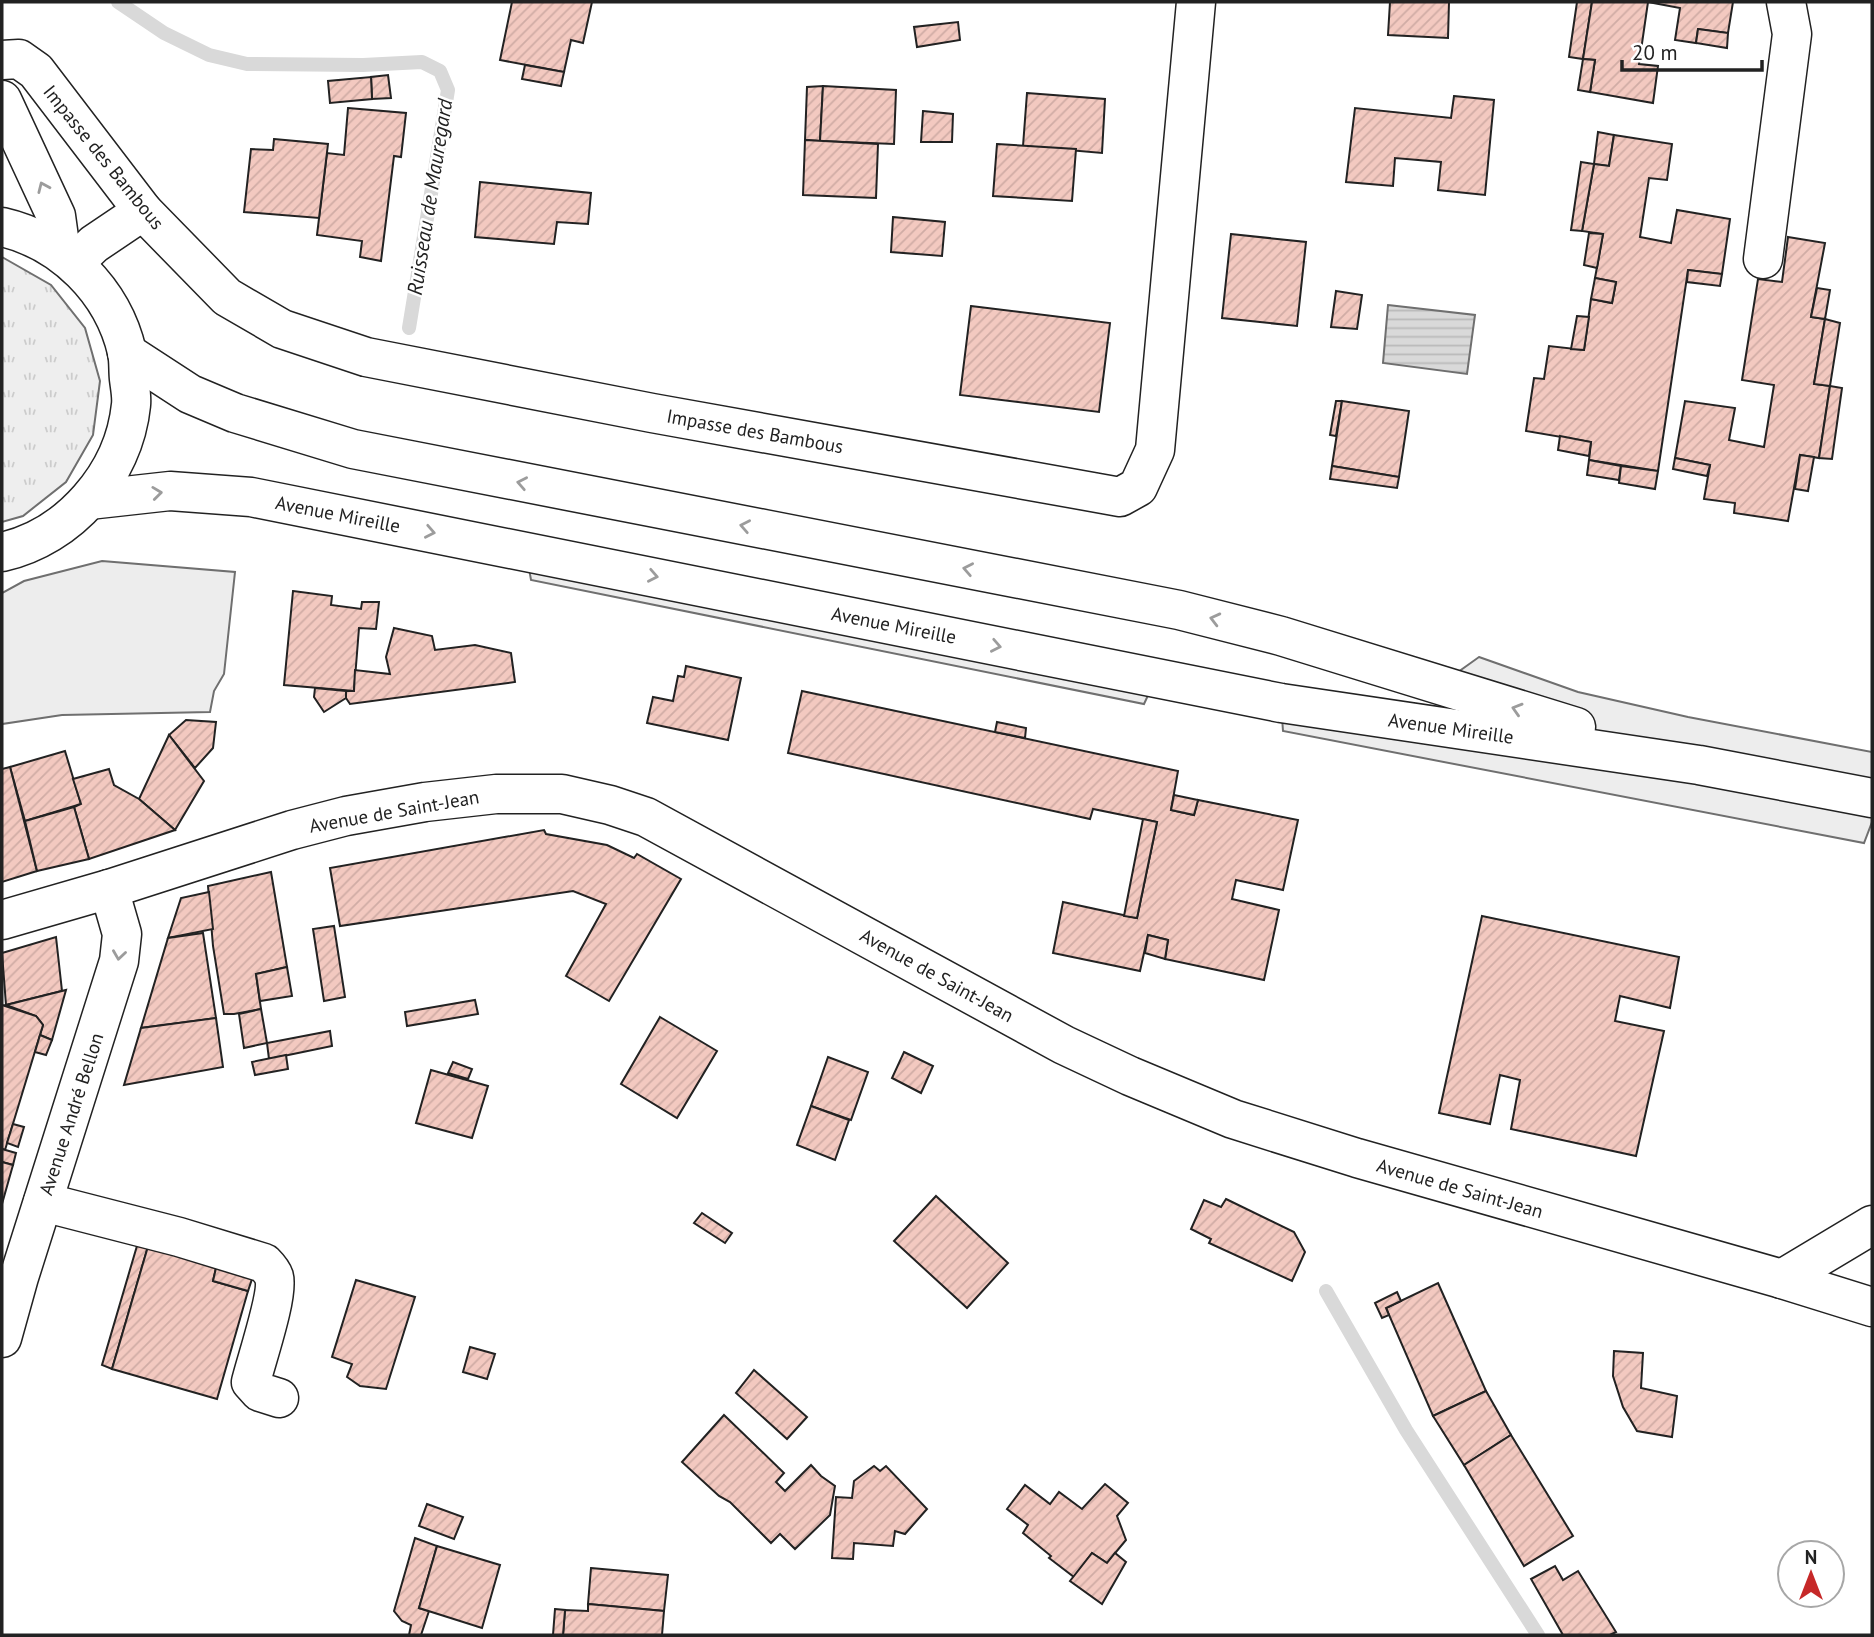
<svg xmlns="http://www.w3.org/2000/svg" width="1874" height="1637" font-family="'PT Sans',sans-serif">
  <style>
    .grass { fill: url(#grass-tufts); stroke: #6f6f6f; stroke-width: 2 }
    .parking { fill: #ededed; stroke: #6f6f6f; stroke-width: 2 }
    .water { fill: url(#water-rules); stroke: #6f6f6f; stroke-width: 2 }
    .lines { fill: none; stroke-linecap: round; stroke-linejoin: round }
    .stream { stroke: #d9d9d9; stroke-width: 14 }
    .building { fill: url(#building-hatch); stroke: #222; stroke-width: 2 }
    .minor-casing { stroke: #222; stroke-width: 41 }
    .major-casing { stroke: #222; stroke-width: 41 }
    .minor { stroke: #fff; stroke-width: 38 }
    .major { stroke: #fff; stroke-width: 38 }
    .oneway { stroke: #9c9c9c }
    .labels { text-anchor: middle; stroke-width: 5; stroke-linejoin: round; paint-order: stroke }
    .street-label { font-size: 19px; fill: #222; stroke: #fff }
    .water-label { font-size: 21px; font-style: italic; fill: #222; stroke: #fff }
  </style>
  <defs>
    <pattern id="grass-tufts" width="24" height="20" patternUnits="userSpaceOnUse" patternTransform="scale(1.75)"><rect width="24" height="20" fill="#eee"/><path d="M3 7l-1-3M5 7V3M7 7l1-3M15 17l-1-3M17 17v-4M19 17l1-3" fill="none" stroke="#ccc"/></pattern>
    <pattern id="water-rules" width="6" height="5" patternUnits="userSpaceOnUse" patternTransform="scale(1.75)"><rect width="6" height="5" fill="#d9d9d9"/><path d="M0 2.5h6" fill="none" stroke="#bababa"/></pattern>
    <pattern id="building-hatch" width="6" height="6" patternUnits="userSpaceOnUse" patternTransform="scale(1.75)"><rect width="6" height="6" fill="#f3c9c0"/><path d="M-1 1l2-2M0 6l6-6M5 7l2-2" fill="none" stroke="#d0aca5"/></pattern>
  </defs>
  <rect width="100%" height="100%" fill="#fff"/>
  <polygon class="grass" points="2,257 51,285 85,328 100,381 93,435 66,482 23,516 2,522"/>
  <g class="parking">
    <polygon points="526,551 1156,678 1144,704 531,580"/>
    <polygon points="102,561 235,572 224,674 214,691 210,712 62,715 2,724 2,593 24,581"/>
    <polygon points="1479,657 1578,692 1688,717 1872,752 1872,822 1864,843 1283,731 1281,703 1692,764 1440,685"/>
  </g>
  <polygon class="water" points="1388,305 1475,315 1467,374 1383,363"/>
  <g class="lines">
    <g class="stream">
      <polyline points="118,2 164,33 209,55 247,64 363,65 422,62 440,71 448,90 409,328"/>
      <polyline points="1326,1291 1406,1430 1538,1635"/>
    </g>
  </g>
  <g class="building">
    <polygon points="512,2 592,2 583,43 571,40 564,72 500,60"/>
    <polygon points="1390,2 1449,2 1448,38 1388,35"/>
    <polygon points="1577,2 1592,2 1583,59 1569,57"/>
    <polygon points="1592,2 1733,2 1728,33 1698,29 1696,43 1675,40 1680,8 1648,2 1639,64 1658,66 1653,103 1590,92 1595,60 1583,59"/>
    <polygon points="958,22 960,40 917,47 914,27"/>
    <polygon points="1698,29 1728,33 1727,48 1696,43"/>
    <polygon points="1583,59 1595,60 1590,92 1578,90"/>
    <polygon points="525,65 564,72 561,86 522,79"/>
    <polygon points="388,75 391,98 372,99 371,77"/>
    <polygon points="371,77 372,99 330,103 328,81"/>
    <polygon points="823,86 820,141 805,140 807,87"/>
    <polygon points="823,86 896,90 894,144 820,141"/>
    <polygon points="1027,93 1105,99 1102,153 1023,146"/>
    <polygon points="1454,96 1494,100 1485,195 1438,190 1441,162 1395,158 1393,186 1346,182 1355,108 1451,118"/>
    <polygon points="348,108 406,113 401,157 394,156 381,261 360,257 362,241 317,235 327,153 344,155"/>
    <polygon points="923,111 953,114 952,142 921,142"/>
    <polygon points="1598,132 1614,135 1609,166 1594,164"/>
    <polygon points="1614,135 1672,144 1667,180 1649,178 1640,237 1671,243 1677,210 1730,219 1722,274 1688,270 1658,471 1589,460 1591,442 1526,431 1534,378 1544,379 1549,346 1584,350 1591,299 1612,303 1616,282 1595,278 1603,234 1582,231 1594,164 1609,166"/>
    <polygon points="274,139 328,144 319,218 244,212 251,149 273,150"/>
    <polygon points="805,140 878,144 876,198 803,195"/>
    <polygon points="997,144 1076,149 1072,201 993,196"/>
    <polygon points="1581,162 1594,164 1582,231 1571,230"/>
    <polygon points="480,182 591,193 588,224 557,222 554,244 475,237"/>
    <polygon points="893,217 945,222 942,256 891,252"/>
    <polygon points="1589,233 1603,234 1597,268 1584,265"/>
    <polygon points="1231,234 1306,242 1297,326 1222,318"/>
    <polygon points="1788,237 1825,243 1811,317 1825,319 1814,384 1830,386 1819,458 1800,455 1788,521 1734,513 1735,503 1704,499 1710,465 1675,458 1685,401 1735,408 1729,440 1764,447 1774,385 1742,380 1758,279 1782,282"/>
    <polygon points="1688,270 1722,274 1720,286 1687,282"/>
    <polygon points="1595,278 1616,282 1612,303 1591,299"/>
    <polygon points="1817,288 1830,290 1825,319 1811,317"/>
    <polygon points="1336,291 1362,295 1357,329 1331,327"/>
    <polygon points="971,306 1110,323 1099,412 960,395"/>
    <polygon points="1577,316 1589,317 1584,350 1571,349"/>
    <polygon points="1825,319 1840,323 1830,386 1814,384"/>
    <polygon points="1830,386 1842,388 1832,459 1819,458"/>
    <polygon points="1336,401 1342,401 1336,436 1330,435"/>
    <polygon points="1342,401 1409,411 1399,477 1332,466"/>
    <polygon points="1560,436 1591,442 1589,456 1558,450"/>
    <polygon points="1800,455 1814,457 1808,491 1795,489"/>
    <polygon points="1675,458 1710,465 1707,476 1673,469"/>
    <polygon points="1589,460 1621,466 1619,480 1587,475"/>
    <polygon points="1332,466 1399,477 1397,488 1330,479"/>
    <polygon points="1621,466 1658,471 1655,489 1619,483"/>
    <polygon points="293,591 332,596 331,605 361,609 362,602 379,602 376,629 359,628 354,691 284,685"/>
    <polygon points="394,628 432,636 435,650 475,645 511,653 515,682 350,704 346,698 346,691 354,691 355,670 390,674 386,657"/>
    <polygon points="686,666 741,678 728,740 647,723 653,697 673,701 678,676 684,677"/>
    <polygon points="315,688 346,691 346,698 324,712 314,697"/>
    <polygon points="802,691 1178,771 1171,810 1194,815 1198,800 1298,820 1283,890 1236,880 1232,899 1279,910 1264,980 1165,959 1168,940 1148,935 1140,971 1053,953 1063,902 1137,918 1157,822 1093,809 1090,819 788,753"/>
    <polygon points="186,720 216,722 213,748 195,768 169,735"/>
    <polygon points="997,722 1026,728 1025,738 995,732"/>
    <polygon points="169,735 204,781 175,830 139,799"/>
    <polygon points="65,751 81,804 25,821 10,767"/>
    <polygon points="10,767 37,871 2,882 2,769"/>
    <polygon points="109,769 114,785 139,799 175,830 89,859 74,807 81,804 73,779"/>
    <polygon points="1174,795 1198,800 1194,815 1171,810"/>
    <polygon points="74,807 89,859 37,871 25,821"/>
    <polygon points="1143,819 1157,822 1137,918 1124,916"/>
    <polygon points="544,830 546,834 607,845 634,858 637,854 681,879 609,1001 566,976 606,904 573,891 340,926 330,868"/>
    <polygon points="271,872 287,967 256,974 261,1009 234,1014 224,1014 213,946 208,886"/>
    <polygon points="209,892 213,929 168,938 181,898"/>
    <polygon points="1482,916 1679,957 1670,1008 1620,996 1615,1021 1664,1031 1636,1156 1511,1129 1520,1080 1500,1075 1490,1124 1439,1113"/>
    <polygon points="334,926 345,997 324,1001 313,929"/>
    <polygon points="203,933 216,1018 141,1028 168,938"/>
    <polygon points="1148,935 1168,940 1165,959 1145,953"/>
    <polygon points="56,937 62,991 6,1005 2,953"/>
    <polygon points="287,967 292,996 260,1001 256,974"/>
    <polygon points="66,990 52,1040 40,1035 43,1025 36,1016 6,1005"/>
    <polygon points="475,1000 478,1014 407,1026 405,1012"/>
    <polygon points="2,1005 36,1016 43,1025 5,1150 2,1149"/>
    <polygon points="261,1009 267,1043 244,1048 239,1014"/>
    <polygon points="660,1017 717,1051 677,1118 621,1084"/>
    <polygon points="216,1018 223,1067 124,1085 141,1028"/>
    <polygon points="330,1031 332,1046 269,1059 267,1043"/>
    <polygon points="40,1035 52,1040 46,1055 35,1052"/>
    <polygon points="904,1052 933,1066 921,1093 892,1078"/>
    <polygon points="286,1055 288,1069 255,1075 252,1062"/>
    <polygon points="828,1057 868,1072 851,1120 811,1106"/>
    <polygon points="453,1062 472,1069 468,1079 448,1073"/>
    <polygon points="431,1070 488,1086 472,1138 416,1123"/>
    <polygon points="811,1106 849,1120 835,1160 797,1145"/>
    <polygon points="13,1124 24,1127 18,1147 7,1143"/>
    <polygon points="2,1149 16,1153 13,1165 2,1162"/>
    <polygon points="2,1162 13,1165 2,1204"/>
    <polygon points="936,1196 1008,1263 967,1308 894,1241"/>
    <polygon points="1226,1199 1294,1232 1305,1252 1292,1281 1209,1243 1211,1239 1191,1229 1204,1200 1221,1207"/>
    <polygon points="702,1213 732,1233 725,1243 694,1223"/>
    <polygon points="139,1239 149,1243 112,1369 102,1365"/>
    <polygon points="149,1243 216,1268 213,1281 248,1291 217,1399 112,1369"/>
    <polygon points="216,1268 254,1273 248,1291 213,1281"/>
    <polygon points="356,1280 415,1297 386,1389 360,1386 347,1377 352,1364 332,1357"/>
    <polygon points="1438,1283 1486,1391 1433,1416 1386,1308"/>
    <polygon points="1397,1292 1401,1301 1386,1308 1389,1315 1382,1318 1375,1303"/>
    <polygon points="470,1347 495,1354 487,1379 463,1372"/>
    <polygon points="1614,1351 1643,1353 1641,1388 1677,1396 1672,1437 1637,1431 1623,1407 1613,1376"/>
    <polygon points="754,1370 807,1417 787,1439 736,1393"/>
    <polygon points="1486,1391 1511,1435 1464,1465 1433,1416"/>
    <polygon points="724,1415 784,1473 776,1482 785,1491 811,1465 821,1476 835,1486 830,1515 795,1549 780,1534 771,1543 730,1502 719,1496 682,1462"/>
    <polygon points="1511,1435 1573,1536 1524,1566 1464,1465"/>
    <polygon points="874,1466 880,1471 886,1466 927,1509 905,1534 895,1531 893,1546 854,1543 853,1559 832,1558 836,1497 852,1498 854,1481"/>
    <polygon points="1105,1484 1128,1503 1117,1516 1126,1540 1107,1563 1092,1553 1074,1577 1049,1558 1051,1556 1023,1533 1028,1525 1007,1509 1025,1485 1050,1504 1059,1492 1082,1509"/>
    <polygon points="427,1504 463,1517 454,1539 419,1526"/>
    <polygon points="415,1538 437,1546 419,1608 429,1611 421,1635 409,1635 411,1625 402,1621 394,1611"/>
    <polygon points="437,1546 500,1565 482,1628 419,1608"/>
    <polygon points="1092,1553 1107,1563 1115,1553 1126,1562 1102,1604 1070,1581"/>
    <polygon points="1555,1566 1563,1580 1578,1571 1616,1632 1610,1635 1563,1635 1531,1579"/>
    <polygon points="591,1568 668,1575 664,1611 588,1604"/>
    <polygon points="588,1604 664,1611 662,1635 563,1635 565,1610 588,1611"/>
    <polygon points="555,1609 565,1610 563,1635 553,1635"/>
  </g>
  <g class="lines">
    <defs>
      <g id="minor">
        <polyline points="2,60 19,59 36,71 143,211 227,297 282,329 366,357 652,413 1120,497 1138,487 1155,450 1196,2"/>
        <polyline points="2,100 56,216 61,252"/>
        <polyline points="1763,259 1792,34 1786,2"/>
        <polyline points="74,263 94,244 143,211"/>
        <polyline points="2,920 109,889 292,830 346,816 425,802 496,794 562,794 610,805 646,817 1064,1045 1130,1076 1233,1119 1357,1158 1782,1279 1872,1307"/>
        <path d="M 43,1202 L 179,1237 L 264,1263 C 268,1267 272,1271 274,1277 C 279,1294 256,1361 251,1382 L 260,1392 L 279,1398"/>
        <polyline points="1782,1279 1872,1225"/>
        <polyline points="2,1338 19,1277 119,961 122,934 109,889"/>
      </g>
      <g id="major">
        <path d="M 2,227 C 63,241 113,291 127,352 C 129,361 128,370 129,379 C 130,387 132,397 131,405 C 124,475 69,537 2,552"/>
        <polyline points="127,353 190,394 235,413 353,449 1179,610 1281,636 1576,727"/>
        <polyline points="89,500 170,491 251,497 1281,703 1699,765 1872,798"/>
      </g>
    </defs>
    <use href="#minor" class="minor-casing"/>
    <use href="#major" class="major-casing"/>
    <use href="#minor" class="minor"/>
    <use href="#major" class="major"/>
  </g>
  <defs><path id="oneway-chevron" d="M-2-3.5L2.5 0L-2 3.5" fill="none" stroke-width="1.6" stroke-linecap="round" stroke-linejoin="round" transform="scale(1.75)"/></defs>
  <g class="oneway">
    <use href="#oneway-chevron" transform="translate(43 187) rotate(-114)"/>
    <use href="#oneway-chevron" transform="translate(522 483) rotate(-169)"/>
    <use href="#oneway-chevron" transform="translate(157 493) rotate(-7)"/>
    <use href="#oneway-chevron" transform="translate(745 526) rotate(-169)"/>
    <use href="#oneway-chevron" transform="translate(430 532) rotate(11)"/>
    <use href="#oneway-chevron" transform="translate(968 569) rotate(-169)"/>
    <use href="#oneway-chevron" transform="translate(653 576) rotate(11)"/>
    <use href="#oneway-chevron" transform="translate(1215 619) rotate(-166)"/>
    <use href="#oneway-chevron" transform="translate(996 646) rotate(11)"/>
    <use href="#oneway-chevron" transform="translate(1517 709) rotate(-163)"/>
    <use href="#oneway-chevron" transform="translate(119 955) rotate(98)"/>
  </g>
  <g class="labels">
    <g class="street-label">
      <text transform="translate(104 157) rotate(51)" y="7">Impasse des Bambous</text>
      <text transform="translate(755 431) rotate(10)" y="7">Impasse des Bambous</text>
      <text transform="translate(338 514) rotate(11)" y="7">Avenue Mireille</text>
      <text transform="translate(894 625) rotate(11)" y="7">Avenue Mireille</text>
      <text transform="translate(1451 728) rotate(8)" y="7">Avenue Mireille</text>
      <text transform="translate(394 811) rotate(-10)" y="7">Avenue de Saint-Jean</text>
      <text transform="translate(937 975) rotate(29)" y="7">Avenue de Saint-Jean</text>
      <text transform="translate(71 1114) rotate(-72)" y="7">Avenue André Bellon</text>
      <text transform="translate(1460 1188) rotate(16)" y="7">Avenue de Saint-Jean</text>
    </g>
    <g class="water-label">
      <text transform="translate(430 197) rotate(-81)" y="7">Ruisseau de Mauregard</text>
    </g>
  </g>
  <rect width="1874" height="1637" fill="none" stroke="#222222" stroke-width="7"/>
  <g transform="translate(1811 1574)"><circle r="33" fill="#ffffff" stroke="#a7a7a7" stroke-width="2"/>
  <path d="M0-5L12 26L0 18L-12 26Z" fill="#c62828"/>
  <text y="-10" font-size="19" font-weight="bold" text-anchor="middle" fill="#222222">N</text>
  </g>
  <path d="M1622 60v10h140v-10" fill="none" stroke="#222222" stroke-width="3.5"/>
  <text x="1632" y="60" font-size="21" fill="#222222" stroke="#ffffff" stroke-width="5" paint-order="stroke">20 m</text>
</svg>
